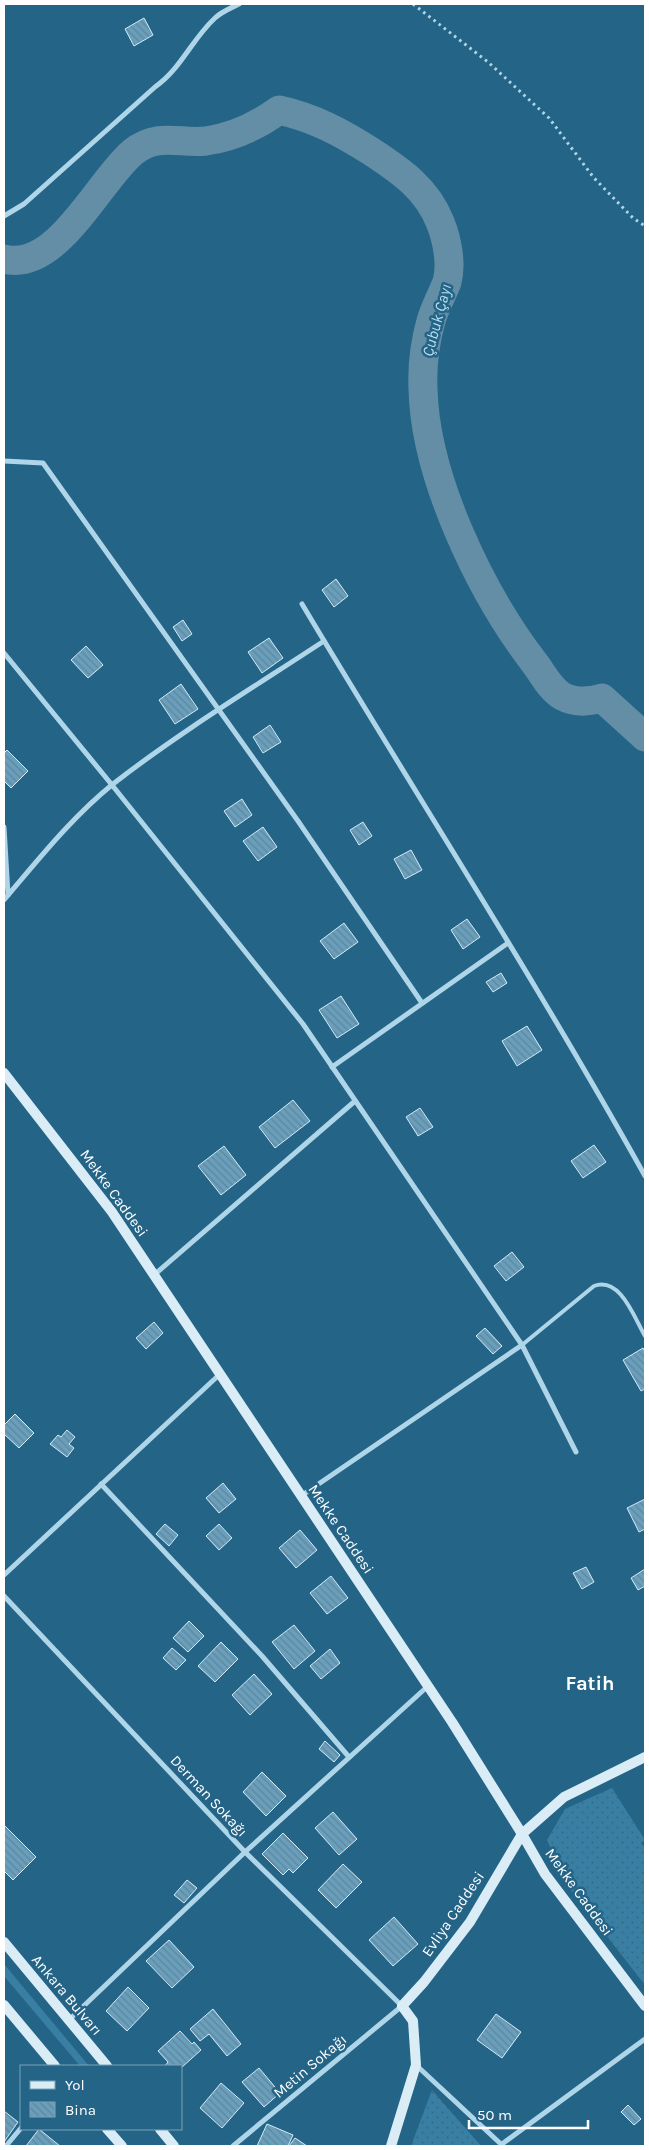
<svg xmlns="http://www.w3.org/2000/svg" width="649" height="2150" font-family="Karla,sans-serif">
  <style>
    .grass { fill: #397fa4 }
    .garden { fill: url(#garden-dots) }
    .lines { fill: none; stroke-linecap: round; stroke-linejoin: round }
    .river { stroke: #638ea5; stroke-width: 29 }
    .building { fill: url(#building-back-hatch); stroke: #d3ebf7 }
    .path { stroke: #afd5e9; stroke-width: 3; stroke-dasharray: 2.5 4; stroke-linecap: butt }
    .lane { stroke: #afd5e9; stroke-width: 4 }
    .street { stroke: #afd5e9; stroke-width: 5 }
    .secondary { stroke: #daedf7; stroke-width: 10 }
    .labels { text-anchor: middle; stroke-width: 5; stroke-linejoin: round; paint-order: stroke }
    .street-label { font-size: 15px; fill: #fff; stroke: #246487 }
    .water-label { font-size: 16px; font-style: italic; fill: #bbdef0; stroke: #246487 }
    .district-label { font-size: 20px; font-weight: bold; fill: #fff; stroke: #246487 }
  </style>
  <defs>
    <pattern id="garden-dots" width="8" height="8" patternUnits="userSpaceOnUse" patternTransform="scale(1.25)"><rect width="8" height="8" fill="#397fa4"/><path d="M2 2h.1M6 6h.1" fill="none" stroke="#42687c" stroke-width="1.8" stroke-linecap="round"/></pattern>
    <pattern id="building-back-hatch" width="6" height="6" patternUnits="userSpaceOnUse" patternTransform="scale(1.25)"><rect width="6" height="6" fill="#699fbc"/><path d="M-1 5l2 2M0 0l6 6M5-1l2 2" fill="none" stroke="#60869a"/></pattern>
  </defs>
  <rect width="100%" height="100%" fill="#246487"/>
  <polygon class="grass" points="4,1964 89,2066 80,2066 4,1976"/>
  <g class="garden">
    <polygon points="612,1788 645,1840 641,1843 645,1848 645,1985 567,1885 547,1840 565,1809"/>
    <polygon points="432,2090 481,2146 411,2146"/>
  </g>
  <g class="lines">
    <path class="river" d="M 4,259 C 57,273 99,180 133,152 C 158,132 179,144 206,141 C 234,137 257,126 279,110 C 315,118 342,133 372,152 C 401,171 427,189 440,222 C 447,239 452,264 447,282 C 442,295 435,307 431,321 C 425,342 422,366 423,389 C 425,477 480,591 533,661 C 542,672 549,688 562,696 C 575,703 589,702 602,698 L 645,737"/>
  </g>
  <g class="building">
    <polygon points="144,18 153,35 134,46 125,29"/>
    <polygon points="336,579 348,596 334,607 322,590"/>
    <polygon points="183,620 192,634 182,641 173,627"/>
    <polygon points="269,638 283,658 262,673 248,652"/>
    <polygon points="86,646 103,665 88,678 71,660"/>
    <polygon points="181,684 198,709 175,724 159,700"/>
    <polygon points="270,725 281,742 263,753 253,737"/>
    <polygon points="7,750 28,771 11,788 4,781 4,753"/>
    <polygon points="242,799 252,815 235,827 224,811"/>
    <polygon points="363,822 372,836 359,845 350,830"/>
    <polygon points="263,827 277,847 258,861 243,841"/>
    <polygon points="411,850 422,870 405,879 394,859"/>
    <polygon points="467,919 480,937 463,949 451,930"/>
    <polygon points="344,923 358,942 334,959 320,941"/>
    <polygon points="501,973 507,983 493,992 486,982"/>
    <polygon points="341,996 359,1024 337,1038 319,1010"/>
    <polygon points="527,1026 542,1050 517,1066 502,1041"/>
    <polygon points="293,1100 310,1121 275,1148 259,1127"/>
    <polygon points="420,1108 433,1127 418,1136 406,1117"/>
    <polygon points="594,1145 606,1162 583,1178 571,1161"/>
    <polygon points="224,1146 246,1175 221,1195 198,1166"/>
    <polygon points="512,1252 524,1267 506,1281 494,1266"/>
    <polygon points="154,1322 163,1333 146,1349 136,1338"/>
    <polygon points="485,1328 502,1346 493,1354 476,1336"/>
    <polygon points="643,1348 645,1352 645,1389 641,1391 623,1360"/>
    <polygon points="15,1414 34,1433 19,1448 4,1434 4,1425"/>
    <polygon points="67,1430 75,1437 69,1444 74,1448 67,1457 50,1444 58,1435 61,1437"/>
    <polygon points="223,1483 236,1499 219,1513 206,1498"/>
    <polygon points="645,1499 645,1529 639,1532 627,1508"/>
    <polygon points="165,1524 178,1535 169,1546 156,1534"/>
    <polygon points="219,1524 232,1538 219,1550 206,1536"/>
    <polygon points="300,1530 317,1550 296,1568 279,1548"/>
    <polygon points="586,1567 594,1582 582,1589 573,1573"/>
    <polygon points="645,1569 645,1586 638,1590 631,1578"/>
    <polygon points="331,1576 348,1598 327,1614 310,1593"/>
    <polygon points="189,1621 204,1636 188,1652 173,1638"/>
    <polygon points="294,1625 315,1651 294,1669 272,1642"/>
    <polygon points="221,1642 238,1659 215,1682 198,1666"/>
    <polygon points="172,1648 186,1660 176,1670 163,1658"/>
    <polygon points="330,1649 340,1663 321,1679 310,1666"/>
    <polygon points="254,1674 272,1694 250,1715 232,1695"/>
    <polygon points="325,1741 340,1755 334,1762 319,1749"/>
    <polygon points="262,1772 286,1796 266,1816 243,1792"/>
    <polygon points="333,1812 357,1839 339,1855 315,1828"/>
    <polygon points="4,1825 36,1857 13,1880 4,1871"/>
    <polygon points="283,1833 308,1858 293,1873 289,1869 283,1875 262,1854"/>
    <polygon points="343,1864 362,1882 336,1908 318,1890"/>
    <polygon points="187,1880 197,1888 184,1903 174,1895"/>
    <polygon points="394,1917 418,1944 393,1966 369,1940"/>
    <polygon points="169,1940 194,1967 172,1988 146,1961"/>
    <polygon points="128,1987 149,2008 127,2031 106,2011"/>
    <polygon points="213,2009 241,2044 227,2056 209,2034 200,2041 190,2029"/>
    <polygon points="496,2014 521,2032 502,2058 477,2040"/>
    <polygon points="180,2031 192,2044 194,2042 201,2050 181,2068 181,2066 165,2066 168,2062 158,2051"/>
    <polygon points="259,2068 280,2093 264,2107 242,2082"/>
    <polygon points="221,2083 244,2103 222,2128 200,2108"/>
    <polygon points="628,2105 641,2119 634,2125 621,2112"/>
    <polygon points="4,2111 18,2122 4,2142"/>
    <polygon points="267,2124 293,2135 288,2146 257,2146"/>
    <polygon points="39,2129 60,2146 26,2146"/>
    <polygon points="295,2138 307,2146 289,2146"/>
  </g>
  <g class="lines">
    <polyline class="path" points="413,4 488,62 549,118 594,178 633,218 645,226"/>
    <path class="lane" d="M 522,1345 L 594,1286 C 620,1276 634,1317 645,1336"/>
    <g class="street">
      <path d="M 4,216 L 24,204 L 155,87 C 181,69 192,39 215,18 C 221,12 231,8 239,4"/>
      <polyline points="4,461 43,463 298,821 422,1003"/>
      <path d="M 302,604 C 416,795 537,982 645,1176"/>
      <polyline points="4,653 112,785 303,1024 522,1345 576,1452"/>
      <polyline points="4,827 8,895"/>
      <path d="M 4,900 C 38,860 72,817 113,784 C 180,732 254,687 324,641"/>
      <polyline points="332,1067 508,943"/>
      <polyline points="154,1275 355,1101"/>
      <polyline points="101,1484 262,1656 349,1757"/>
      <polyline points="301,1496 522,1345"/>
      <polyline points="4,1575 220,1374"/>
      <polyline points="4,1596 245,1852 402,2006 233,2146"/>
      <polyline points="69,2020 245,1852 428,1686"/>
      <polyline points="416,2065 503,2146"/>
      <polyline points="502,2144 645,2039"/>
      <polyline points="6,2146 21,2128"/>
    </g>
    <g class="secondary">
      <polyline points="4,1073 112,1212 452,1722 522,1834 545,1874 645,2006"/>
      <polyline points="4,1942 107,2066"/>
      <polyline points="4,2005 55,2066"/>
      <polyline points="107,2129 122,2146"/>
      <polyline points="160,2129 174,2146"/>
      <polyline points="391,2146 416,2065 413,2021 402,2006 424,1982 470,1922 522,1834 564,1797 645,1757"/>
    </g>
  </g>
  <g class="labels">
    <g class="street-label">
      <text transform="translate(114 1193) rotate(54)" y="5">Mekke Caddesi</text>
      <text transform="translate(341 1529) rotate(56)" y="5">Mekke Caddesi</text>
      <text transform="translate(209 1796) rotate(47)" y="5">Derman Sokağı</text>
      <text transform="translate(579 1892) rotate(54)" y="5">Mekke Caddesi</text>
      <text transform="translate(453 1914) rotate(-56)" y="5">Evliya Caddesi</text>
      <text transform="translate(67 1995) rotate(50)" y="5">Ankara Bulvarı</text>
      <text transform="translate(310 2066) rotate(-40)" y="5">Metin Sokağı</text>
    </g>
    <g class="water-label">
      <text transform="translate(436 320) rotate(-75)" y="6">Çubuk Çayı</text>
    </g>
    <g class="district-label">
      <text x="590" y="1690">Fatih</text>
    </g>
  </g>
  <rect width="649" height="2150" fill="none" stroke="#ffffff" stroke-width="10"/>
  <rect x="20" y="2065" width="162" height="65" fill="#246487" stroke="#7ca2b7"/>
  <rect x="30" y="2081" width="25" height="8" fill="#daedf7" stroke="#7ca2b7"/>
  <text x="65" y="2090" font-size="15" fill="#ffffff">Yol</text>
  <rect x="30" y="2102" width="25" height="15" fill="url(#building-back-hatch)" stroke="#7ca2b7"/>
  <text x="65" y="2115" font-size="15" fill="#ffffff">Bina</text>
  <path d="M469 2120v8h119v-8" fill="none" stroke="#ffffff" stroke-width="2.5"/>
  <text x="477" y="2120" font-size="15" fill="#ffffff" stroke="#246487" stroke-width="4" paint-order="stroke">50 m</text>
</svg>
